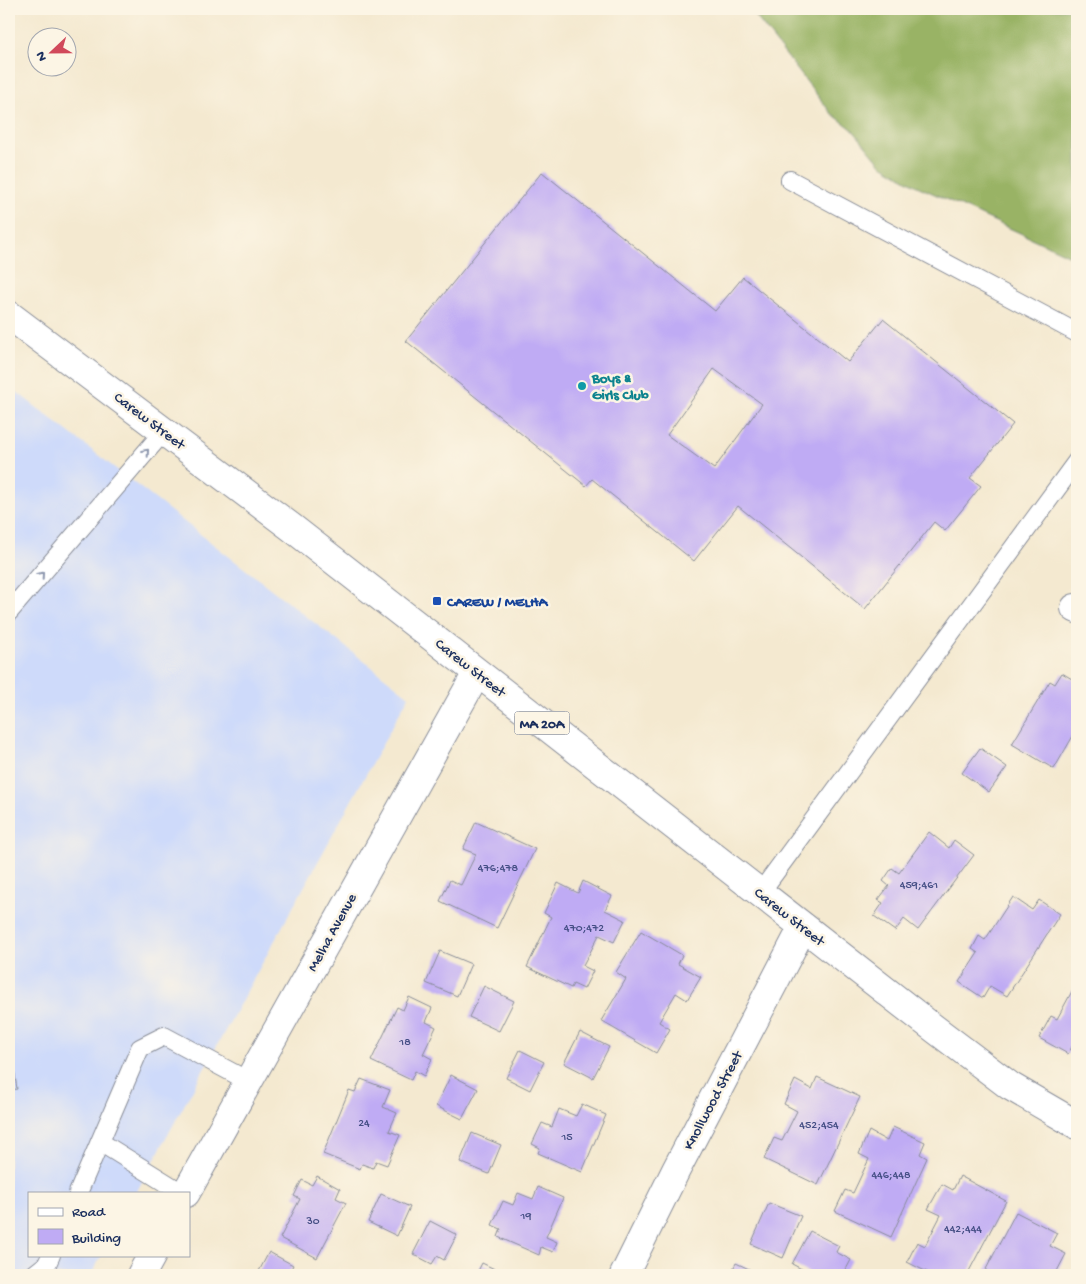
<svg xmlns="http://www.w3.org/2000/svg" width="1086" height="1284" font-family="'Gochi Hand',sans-serif">
  <style>
    .built { fill: #cedafa }
    .forest { fill: #99b365; stroke: #5a7162 }
    .building { fill: #bfabf4; fill-rule: evenodd }
    .lines { fill: none; stroke-linecap: round; stroke-linejoin: round }
    .lane-casing { stroke: #888c97; stroke-width: 20 }
    .street-casing { stroke: #888c97; stroke-width: 30 }
    .primary-casing { stroke: #888c97; stroke-width: 30 }
    .lane { stroke: #fff; stroke-width: 18 }
    .street { stroke: #fff; stroke-width: 28 }
    .primary { stroke: #fff; stroke-width: 28 }
    .oneway { stroke: #8d97ae }
    .culture-dot { fill: #0f9aa8; stroke: #fcf5e5; stroke-width: 2 }
    .transit-dot { fill: #1a4fb4; stroke: #fcf5e5; stroke-width: 2 }
    .labels { text-anchor: middle; stroke-width: 5; stroke-linejoin: round; paint-order: stroke }
    .number-label { font-size: 12px; fill: #444e84 }
    .shield { fill: #fcf5e5; stroke: #5e6a86; stroke-width: 1 }
    .shield-label { font-size: 14px; font-weight: bold; fill: #1b2f5e }
    .culture-label { font-size: 15px; font-weight: bold; fill: #0d838f; stroke: #fcf5e5; text-anchor: start }
    .street-label { font-size: 15px; fill: #1b2f5e; stroke: #fcf5e5 }
    .transit-label { font-size: 15px; font-weight: bold; fill: #164399; stroke: #fcf5e5; text-anchor: start }
  </style>
  <rect width="100%" height="100%" fill="#fcf5e5"/>
  <filter id="ink" filterUnits="userSpaceOnUse"><feTurbulence type="fractalNoise" baseFrequency=".02" numOctaves="2"/><feDisplacementMap in="SourceGraphic" scale="10" xChannelSelector="R" yChannelSelector="G"/><feConvolveMatrix kernelMatrix="1 2 1 2 8 2 1 2 1" color-interpolation-filters="sRGB"/></filter>
  <filter id="wash" filterUnits="userSpaceOnUse"><feTurbulence type="fractalNoise" baseFrequency=".0096" numOctaves="4" result="noise"/><feDisplacementMap in="SourceGraphic" scale="20" xChannelSelector="R" yChannelSelector="G"/><feGaussianBlur stdDeviation="1.12" result="paint"/><feColorMatrix in="noise" values="0 0 0 0 0 0 0 0 0 0 0 0 0 0 0 0 0 1.4 0 .05"/><feComposite in="paint" operator="in"/></filter>
  <g filter="url(#wash)">
    <rect width="100%" height="100%" fill="#f4e9d0"/>
    <polygon class="built" points="9,386 409,696 136,1193 29,1193 29,1255 102,1255 91,1275 9,1275"/>
    <polygon class="forest" points="750,9 1077,9 1077,259 917,186 882,165 852,129 831,113"/>
    <g id="blocks">
      <g class="building">
        <path d="M 542,172 L 715,311 L 743,277 L 848,362 L 883,319 L 1013,424 L 970,478 L 981,486 L 945,531 L 934,522 L 865,609 L 738,506 L 694,561 L 592,479 L 586,486 L 406,341 ZM 714,369 L 762,404 L 714,469 L 667,435 Z"/>
        <polygon points="1062,673 1077,682 1077,729 1054,769 1012,744 1050,681 1055,684"/>
        <polygon points="980,748 1007,767 989,792 962,773"/>
        <polygon points="476,822 535,849 497,928 440,901 450,880 461,885 476,854 463,849"/>
        <polygon points="929,832 949,848 954,840 974,855 918,930 904,919 895,931 874,916 883,903 878,900 889,886 883,881 892,868 899,873"/>
        <polygon points="583,881 612,896 605,910 625,920 614,942 599,935 583,966 593,971 584,989 573,984 571,988 527,967 551,917 544,913 558,883 578,893"/>
        <polygon points="1013,897 1032,910 1039,900 1060,914 1007,996 990,986 983,998 959,982 978,953 972,949 979,936 985,940"/>
        <polygon points="641,931 682,955 678,964 701,977 687,1000 676,993 659,1022 670,1029 656,1053 601,1021 626,979 616,972"/>
        <polygon points="440,951 471,964 457,996 426,983"/>
        <polygon points="1077,982 1077,1045 1074,1043 1068,1054 1039,1038 1051,1016 1057,1019"/>
        <polygon points="484,986 514,1001 499,1031 469,1017"/>
        <polygon points="409,997 432,1008 426,1022 436,1027 423,1054 432,1059 424,1076 415,1071 411,1080 371,1061 397,1007 403,1010"/>
        <polygon points="9,1032 17,1089 9,1090"/>
        <polygon points="580,1032 609,1047 593,1078 564,1063"/>
        <polygon points="520,1050 544,1062 530,1090 506,1078"/>
        <polygon points="451,1075 478,1089 462,1119 436,1106"/>
        <polygon points="817,1077 860,1097 818,1185 764,1159 774,1138 782,1141 797,1111 784,1104 795,1080 812,1089"/>
        <polygon points="361,1079 390,1090 383,1107 397,1113 389,1131 400,1135 387,1165 376,1161 373,1168 362,1164 360,1169 323,1154 349,1090 355,1092"/>
        <polygon points="582,1104 606,1115 582,1172 538,1153 540,1148 532,1144 542,1123 552,1127 559,1109 576,1116"/>
        <polygon points="893,1127 925,1142 920,1154 927,1158 891,1237 835,1211 845,1190 853,1193 869,1159 859,1154 869,1131 887,1141"/>
        <polygon points="472,1133 501,1145 489,1174 460,1162"/>
        <polygon points="317,1176 340,1189 336,1198 346,1203 317,1258 280,1238 300,1199 294,1196 302,1180 312,1185"/>
        <polygon points="960,1176 1006,1201 967,1275 933,1275 907,1262 917,1242 925,1246 941,1215 928,1209 942,1184 953,1190"/>
        <polygon points="538,1187 563,1198 546,1237 557,1242 553,1252 541,1247 539,1255 498,1237 501,1229 492,1225 503,1201 513,1205 518,1193 533,1199"/>
        <polygon points="381,1194 410,1207 397,1236 368,1222"/>
        <polygon points="769,1203 801,1216 783,1258 751,1244"/>
        <polygon points="1016,1212 1057,1233 1050,1246 1066,1254 1055,1275 1043,1271 1041,1275 983,1275"/>
        <polygon points="430,1221 457,1235 444,1260 437,1256 432,1264 413,1254"/>
        <polygon points="810,1231 839,1246 836,1252 851,1260 843,1275 829,1275 826,1274 825,1275 813,1275 792,1264"/>
        <polygon points="269,1252 293,1265 288,1275 257,1275"/>
        <polygon points="482,1263 507,1275 476,1275"/>
        <polygon points="736,1263 762,1275 730,1275"/>
      </g>
    </g>
  </g>
  <g filter="url(#ink)">
    <use href="#blocks" fill-opacity="0" stroke="#888c97" stroke-width="1"/>
    <g class="lines">
      <defs>
        <g id="lane">
          <polyline points="790,180 1077,333"/>
          <polyline points="9,612 164,431"/>
          <polyline points="760,893 1077,461"/>
          <polyline points="100,1142 182,1193"/>
          <polyline points="78,1193 140,1048 164,1036 248,1081"/>
          <polyline points="33,1275 47,1264 51,1255"/>
        </g>
        <g id="street">
          <polyline points="1075,608 1077,609"/>
          <polyline points="186,1193 477,673"/>
          <polyline points="141,1275 152,1255"/>
          <polyline points="624,1275 676,1170 803,927"/>
        </g>
        <polyline id="primary" points="9,315 291,527 927,1023 1010,1086 1077,1125"/>
      </defs>
      <use href="#lane" class="lane-casing"/>
      <use href="#street" class="street-casing"/>
      <use href="#primary" class="primary-casing"/>
      <use href="#lane" class="lane"/>
      <use href="#street" class="street"/>
      <use href="#primary" class="primary"/>
    </g>
    <defs><path id="oneway-chevron" d="M-2-3.5L2.5 0L-2 3.5" fill="none" stroke-width="1.6" stroke-linecap="round" stroke-linejoin="round" transform="scale(1.25)"/></defs>
    <g class="oneway">
      <use href="#oneway-chevron" transform="translate(146 452) rotate(-49)"/>
      <use href="#oneway-chevron" transform="translate(41 575) rotate(-49)"/>
    </g>
  </g>
  <circle class="culture-dot" cx="582" cy="386" r="5"/>
  <rect class="transit-dot" x="432" y="596" width="10" height="10" rx="2.5"/>
  <g class="labels">
    <g class="number-label">
      <text x="498" y="871">476;478</text>
      <text x="919" y="888">459;461</text>
      <text x="584" y="931">470;472</text>
      <text x="405" y="1045">18</text>
      <text x="364" y="1126">24</text>
      <text x="819" y="1128">452;454</text>
      <text x="567" y="1140">15</text>
      <text x="891" y="1178">446;448</text>
      <text x="526" y="1219">19</text>
      <text x="313" y="1224">30</text>
      <text x="963" y="1232">442;444</text>
    </g>
    <rect class="shield" x="514.5" y="711.5" width="55" height="23" rx="4"/>
    <g class="shield-label">
      <text x="542" y="728">MA 20A</text>
    </g>
    <g class="culture-label">
      <text x="592" y="382">Boys &amp;<tspan x="592" dy="17">Girls Club</tspan></text>
    </g>
    <g class="street-label">
      <text transform="translate(150 420) rotate(37)" y="5">Carew Street</text>
      <text transform="translate(471 667) rotate(38)" y="5">Carew Street</text>
      <text transform="translate(790 916) rotate(38)" y="5">Carew Street</text>
      <text transform="translate(331 932) rotate(-61)" y="5">Melha Avenue</text>
      <text transform="translate(712 1100) rotate(-62)" y="5">Knollwood Street</text>
    </g>
    <g class="transit-label">
      <text x="447" y="606">CAREW / MELHA</text>
    </g>
  </g>
  <rect width="1086" height="1284" fill="none" stroke="#fcf5e5" stroke-width="30"/>
  <rect x="28" y="1192" width="162" height="65" fill="#fcf5e5" stroke="#a2a6af"/>
  <rect x="38" y="1208" width="25" height="8" fill="#ffffff" stroke="#a2a6af"/>
  <text x="72" y="1216" font-size="15" fill="#1b2f5e">Road</text>
  <rect x="38" y="1229" width="25" height="15" fill="#bfabf4" stroke="#a2a6af"/>
  <text x="72" y="1242" font-size="15" fill="#1b2f5e">Building</text>
  <g transform="translate(52 52) rotate(248)"><circle r="24" fill="#fcf5e5" stroke="#a2a6af"/>
  <path d="M0-4L9 19L0 12L-9 19Z" fill="#d1495b"/>
  <text y="-8" font-size="14" font-weight="bold" text-anchor="middle" fill="#1b2f5e">N</text>
  </g>
</svg>
